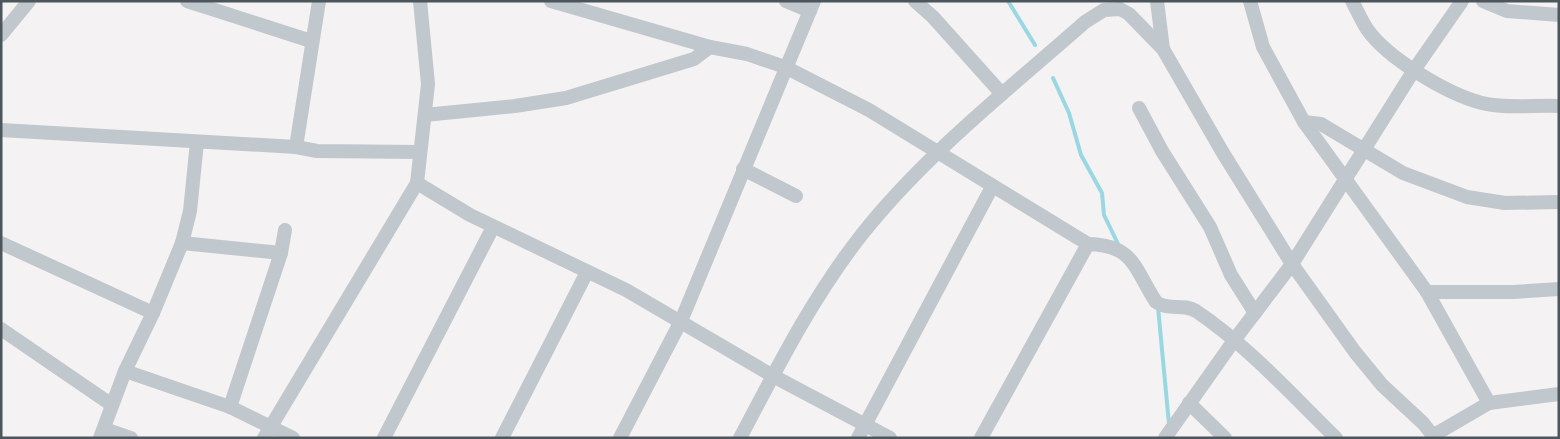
<svg xmlns="http://www.w3.org/2000/svg" width="1560" height="439" font-family="'Titillium Web',sans-serif">
  <style>
    .lines { fill: none; stroke-linecap: round; stroke-linejoin: round }
    .stream { stroke: #99d8e3; stroke-width: 4 }
    .minor { stroke: #c0c7cd; stroke-width: 14 }
  </style>
  <rect width="100%" height="100%" fill="#f4f2f2"/>
  <g class="lines">
    <g class="stream">
      <polyline points="1008,1 1035,45"/>
      <polyline points="1053,78 1069,113 1081,155 1102,193 1104,215 1119,246"/>
      <polyline points="1158,307 1169,424"/>
    </g>
    <g class="minor">
      <polyline points="187,1 311,41"/>
      <path d="M 551,1 L 710,47 L 747,54 L 785,67 L 869,110 L 1088,244 C 1134,245 1134,268 1156,302 C 1168,311 1183,303 1196,311 C 1248,346 1291,394 1336,438"/>
      <polyline points="786,1 810,11"/>
      <polyline points="915,1 933,17 1002,94"/>
      <polyline points="1157,1 1163,49"/>
      <polyline points="1250,1 1263,47 1304,122 1427,292 1489,403"/>
      <path d="M 1352,1 C 1357,10 1361,20 1367,29 C 1387,58 1447,94 1482,103 C 1505,109 1535,105 1559,106"/>
      <polyline points="1483,1 1507,11 1559,15"/>
      <polyline points="1,35 29,1"/>
      <polyline points="1139,108 1162,151 1210,227 1231,275 1255,313"/>
      <polyline points="425,115 515,106 566,98 694,59 710,47"/>
      <polyline points="1304,122 1321,124 1403,173 1467,197 1505,203 1559,202"/>
      <polyline points="1,130 296,147 317,151 419,152"/>
      <polyline points="296,147 319,1"/>
      <polyline points="743,169 796,196"/>
      <polyline points="417,183 470,215 626,290 773,376 890,438"/>
      <polyline points="1,243 153,313"/>
      <polyline points="182,243 281,253"/>
      <polyline points="1427,292 1513,292 1559,289"/>
      <polyline points="1,329 112,405"/>
      <polyline points="125,371 230,407 293,438"/>
      <polyline points="1189,403 1225,438"/>
      <polyline points="230,407 281,253 285,230"/>
      <polyline points="105,429 131,438"/>
      <polyline points="1434,435 1489,403 1559,394"/>
      <polyline points="100,438 125,371 153,313 182,243 190,211 197,142"/>
      <polyline points="264,438 417,183 428,84 420,1"/>
      <polyline points="384,438 493,227"/>
      <polyline points="502,438 587,272"/>
      <polyline points="620,438 681,321 814,1"/>
      <path d="M 740,438 C 777,368 813,296 863,233 C 926,154 1009,89 1085,22 L 1104,10 L 1120,9 L 1129,14 L 1163,49 L 1223,153 L 1292,264 L 1355,352 L 1382,385 L 1423,423 L 1435,438"/>
      <polyline points="858,438 992,187"/>
      <polyline points="981,438 1088,244"/>
      <polyline points="1165,438 1235,339 1292,264 1414,70 1462,1"/>
    </g>
  </g>
  <rect width="1560" height="439" fill="none" stroke="#4c565d" stroke-width="5"/>
</svg>
